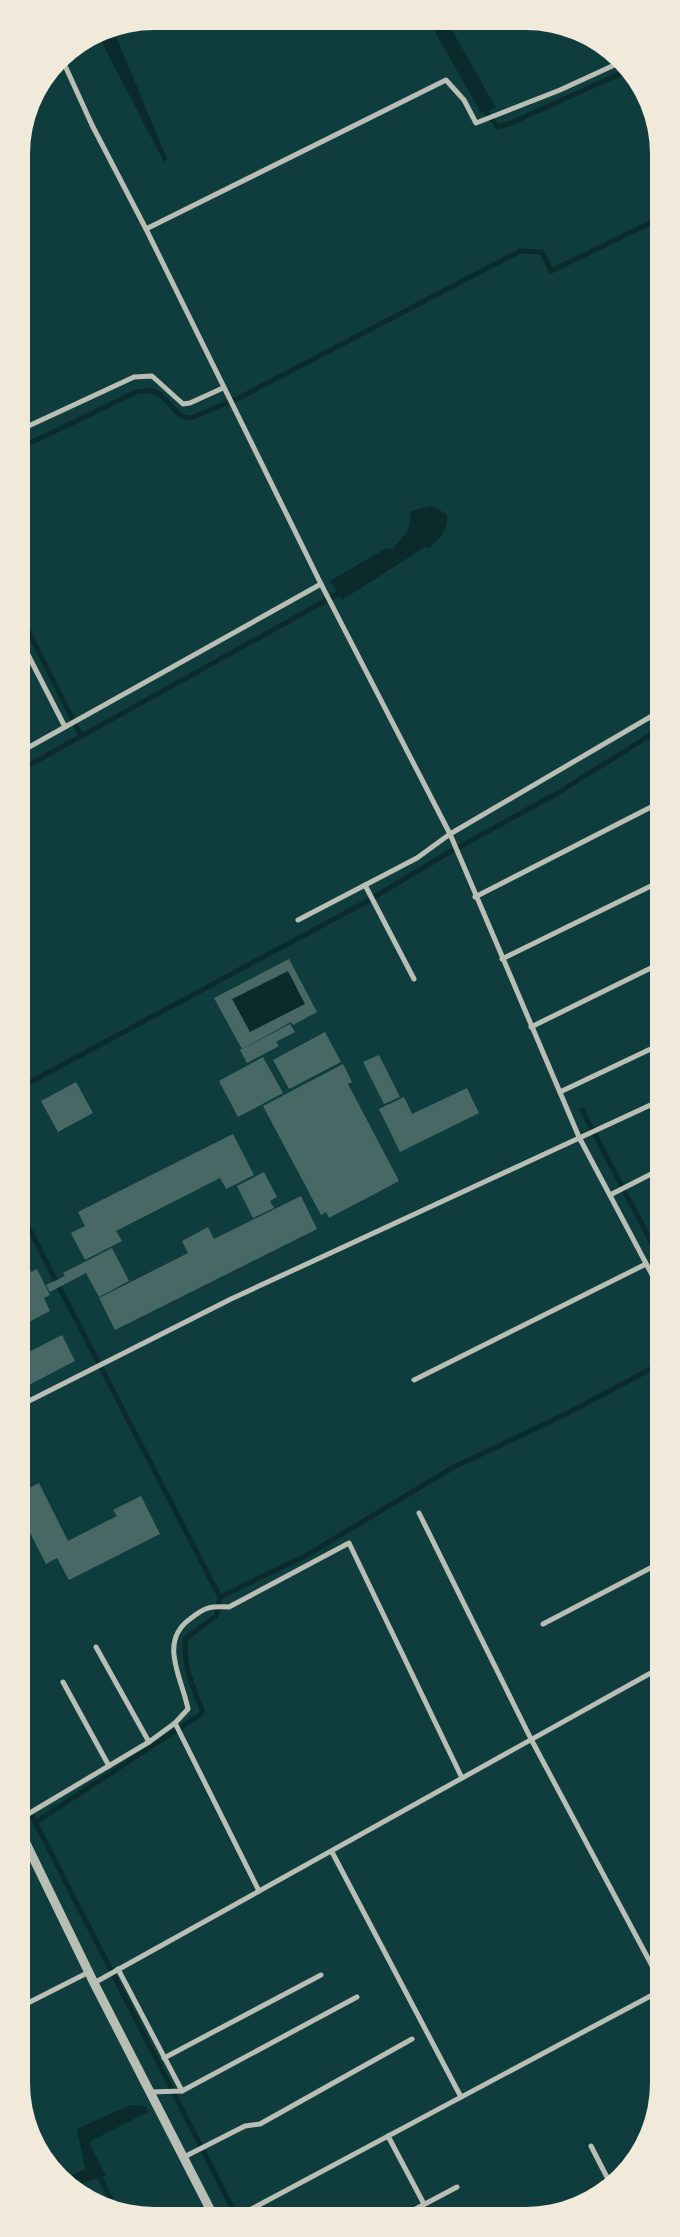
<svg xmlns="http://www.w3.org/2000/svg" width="680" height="2237" font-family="'Noto Serif',serif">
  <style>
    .water { fill: #0a2a2b }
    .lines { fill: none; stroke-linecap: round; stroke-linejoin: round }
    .stream { stroke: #0a2a2b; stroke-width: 5 }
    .building { fill: #486865; fill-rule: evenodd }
    .minor { stroke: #b8beb3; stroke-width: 5 }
    .tertiary { stroke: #b8beb3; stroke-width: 9 }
  </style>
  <rect width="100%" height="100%" fill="#0f3d3e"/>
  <g class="water">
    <polygon points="430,23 448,23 496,108 481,113"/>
    <polygon points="113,29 167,159 164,162 98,35"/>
    <path d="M 431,506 L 447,514 C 447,531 442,537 429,548 L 425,547 L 342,600 L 330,581 L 385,549 L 393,548 L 408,531 L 411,511 Z"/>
    <polygon points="288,971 305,1004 250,1032 232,999"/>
    <polygon points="130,2105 146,2107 148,2112 89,2142 106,2176 76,2185 64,2179 85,2169 77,2129"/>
  </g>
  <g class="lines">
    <g class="stream">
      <polyline points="483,108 498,127 511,123 626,71"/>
      <path d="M 22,447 L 136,392 C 141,392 148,390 152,391 C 168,395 174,417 189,418 C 193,418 230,401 239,398 L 520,251 L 542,252 L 551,271 L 656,220"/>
      <polyline points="22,618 81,736"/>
      <polyline points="22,769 343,591"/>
      <polyline points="23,1086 364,903 448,853 556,794 657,731"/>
      <polyline points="582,1110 658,1255"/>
      <path d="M 23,1217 L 220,1597 L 216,1616 L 186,1638 C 182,1665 193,1686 202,1710 L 201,1714 L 36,1822"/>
      <polyline points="220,1597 307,1555 452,1468 568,1413 658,1365"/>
      <polyline points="23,1798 235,2213"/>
      <polyline points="98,2173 114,2206"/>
    </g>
  </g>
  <g class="building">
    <path d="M 289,959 L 317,1012 L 293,1025 L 291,1022 L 242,1049 L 214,998 ZM 288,971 L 305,1004 L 250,1032 L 232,999 Z"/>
    <polygon points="290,1024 295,1032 276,1042 279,1046 247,1063 240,1050"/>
    <polygon points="325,1032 341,1062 289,1089 273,1060"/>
    <polygon points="379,1055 400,1097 384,1104 363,1062"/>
    <polygon points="263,1057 283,1093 238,1117 219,1081"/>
    <polygon points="343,1064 352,1082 348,1084 399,1181 329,1218 326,1212 321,1215 263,1106"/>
    <polygon points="76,1082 93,1113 58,1132 41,1101"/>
    <polygon points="467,1088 479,1113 400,1152 379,1109 404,1097 412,1114"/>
    <polygon points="233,1134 254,1175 226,1189 220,1178 116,1231 122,1241 85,1260 71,1233 85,1226 78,1212"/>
    <polygon points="264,1172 277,1197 270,1201 274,1208 253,1218 237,1186"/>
    <polygon points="301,1196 317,1229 115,1330 99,1298 188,1253 182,1241 208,1227 214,1239"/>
    <polygon points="112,1248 129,1281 99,1297 86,1273 50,1292 46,1285 65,1276 63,1273"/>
    <polygon points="23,1257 31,1272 37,1269 50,1295 44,1298 50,1311 23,1325"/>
    <polygon points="62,1335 75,1361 23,1388 23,1355"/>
    <polygon points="39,1483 68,1541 117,1516 113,1510 141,1496 160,1534 69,1580 57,1558 46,1564 23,1519 23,1491"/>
  </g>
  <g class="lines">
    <g class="minor">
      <polyline points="62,59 92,125 146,229 321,584 450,834 579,1137 658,1286"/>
      <polyline points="146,229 446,80 464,100 476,123 560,90 621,62"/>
      <polyline points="22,429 134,377 152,376 183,404 190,403 223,388"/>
      <polyline points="22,643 65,727"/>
      <polyline points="22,751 321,584"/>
      <polyline points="365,885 414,979"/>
      <polyline points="475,897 657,804"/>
      <polyline points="298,920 417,858 450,834 657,713"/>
      <polyline points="502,959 657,883"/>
      <polyline points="531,1027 657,965"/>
      <polyline points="560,1092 657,1046"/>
      <polyline points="610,1195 657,1171"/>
      <polyline points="414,1380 646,1264"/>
      <polyline points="23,1404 231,1299 657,1102"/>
      <polyline points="419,1513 531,1739 658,1977"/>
      <polyline points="543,1624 658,1564"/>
      <polyline points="96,1647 149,1742"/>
      <polyline points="63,1682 109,1766"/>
      <polyline points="175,1723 259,1891"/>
      <path d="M 23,1817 L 149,1742 L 175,1723 L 188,1709 C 182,1678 158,1642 190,1619 C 205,1607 210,1606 229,1607 L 349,1543 L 462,1778"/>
      <polyline points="332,1852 461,2097"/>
      <polyline points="118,1969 182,2091"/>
      <polyline points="94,1983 658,1669"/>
      <polyline points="24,2005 89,1972"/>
      <polyline points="164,2058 321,1975"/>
      <polyline points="150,2092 182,2091 357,1997"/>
      <polyline points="388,2136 424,2204"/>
      <polyline points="591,2146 610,2183"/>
      <polyline points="184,2157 245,2126 260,2124 412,2039"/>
      <polyline points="244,2213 658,1992"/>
      <polyline points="408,2213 457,2187"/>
    </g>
    <polyline class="tertiary" points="23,1837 94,1983 212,2213"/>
  </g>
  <path d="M0 0H680V2237H0ZM154 30H526A124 124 0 0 1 650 154V2083A124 124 0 0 1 526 2207H154A124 124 0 0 1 30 2083V154A124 124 0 0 1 154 30Z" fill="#f1e9da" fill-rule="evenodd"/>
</svg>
